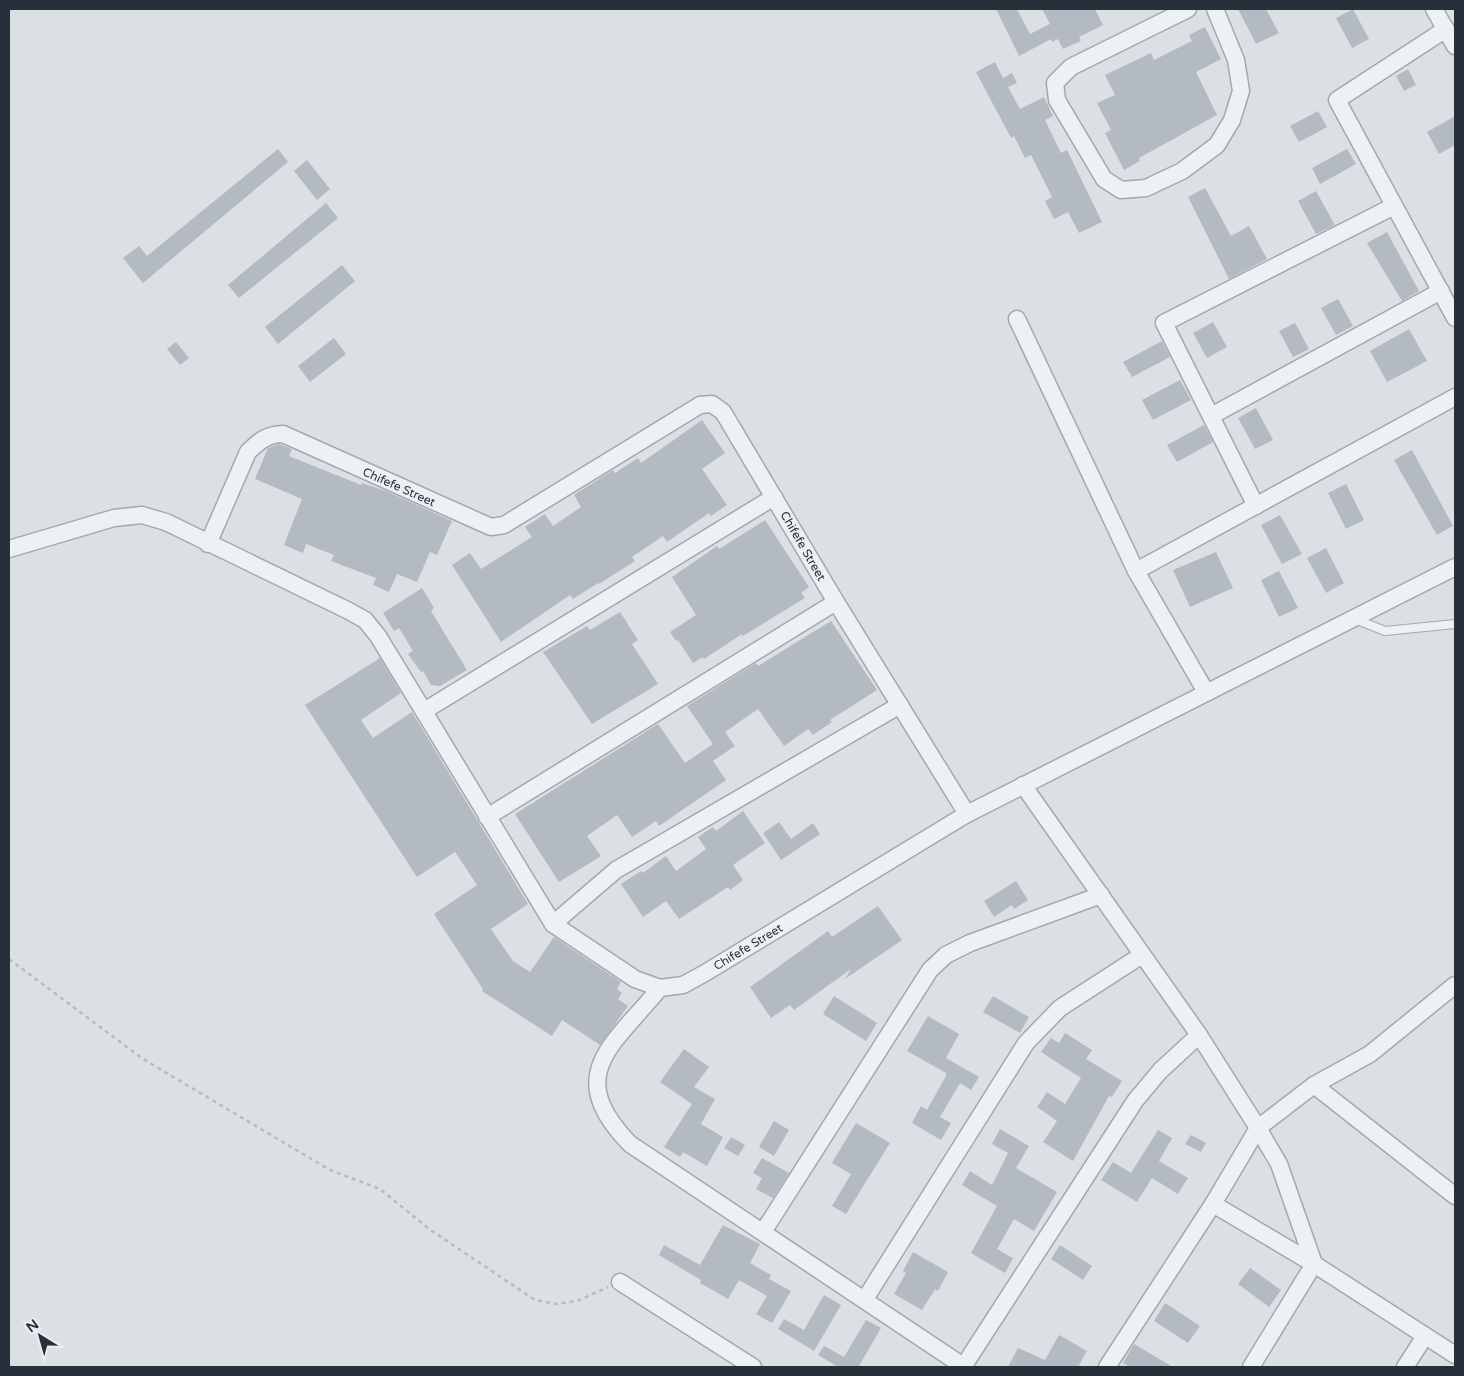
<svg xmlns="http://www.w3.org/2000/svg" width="1464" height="1376" font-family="'Varela Round',sans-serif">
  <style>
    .building { fill: #b3bac1 }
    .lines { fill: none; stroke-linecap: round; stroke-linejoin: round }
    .service-casing { stroke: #a2a8ae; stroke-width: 10 }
    .minor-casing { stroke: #a2a8ae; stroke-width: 19 }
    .path { stroke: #b6bbc0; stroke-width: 2.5; stroke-dasharray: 4 4; stroke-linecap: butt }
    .service { stroke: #eef1f4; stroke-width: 8 }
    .minor { stroke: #eef1f4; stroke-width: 16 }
    .labels { text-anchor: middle; stroke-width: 4.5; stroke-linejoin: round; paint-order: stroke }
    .street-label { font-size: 12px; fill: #27303a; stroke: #ebeff3 }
  </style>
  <rect width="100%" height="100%" fill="#dce0e5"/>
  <g class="building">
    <polygon points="996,9 1017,9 1030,34 1050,24 1042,9 1095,9 1103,25 1079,37 1081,41 1063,49 1058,39 1052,42 1051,39 1019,56"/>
    <polygon points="1238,9 1266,9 1279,33 1256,44"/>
    <polygon points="1353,9 1369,39 1352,48 1336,18"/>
    <polygon points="1205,27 1221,59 1196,72 1217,115 1139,158 1140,161 1124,170 1105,133 1111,130 1097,103 1115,95 1105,75 1151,53 1154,60 1192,41 1189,35"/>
    <polygon points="995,62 1003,78 1012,73 1017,83 1008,87 1020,109 1044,97 1053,116 1045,120 1061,153 1067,150 1102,222 1079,233 1068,212 1054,219 1045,201 1052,197 1031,155 1025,158 1014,136 1011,138 976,72"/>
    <polygon points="1408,69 1416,85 1404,91 1396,76"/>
    <polygon points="1318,111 1327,127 1299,142 1290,126"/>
    <polygon points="1455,116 1455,145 1439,154 1427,132"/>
    <polygon points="278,149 288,162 143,283 123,258 139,246 147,256"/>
    <polygon points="1347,149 1356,164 1320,184 1312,168"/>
    <polygon points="307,160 330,189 317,200 294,171"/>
    <polygon points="1205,188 1231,236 1249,226 1267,259 1229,279 1188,197"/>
    <polygon points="1316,191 1335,225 1316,234 1298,201"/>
    <polygon points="326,203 338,218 239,298 228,285"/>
    <polygon points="1387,232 1419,291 1402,301 1367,243"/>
    <polygon points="342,265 355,281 278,344 265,327"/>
    <polygon points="1338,299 1353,326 1336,335 1321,308"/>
    <polygon points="1213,322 1227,347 1207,358 1193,333"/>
    <polygon points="1295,323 1309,349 1293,357 1279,331"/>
    <polygon points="1409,329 1427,361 1387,382 1370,351"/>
    <polygon points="334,338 346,354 310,382 298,366"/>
    <polygon points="1162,341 1170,357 1132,377 1123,362"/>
    <polygon points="176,342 189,358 180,365 167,349"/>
    <polygon points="1180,380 1191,400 1153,420 1142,400"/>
    <polygon points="1256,408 1273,440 1255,449 1238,418"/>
    <polygon points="702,420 725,453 702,469 727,505 711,516 709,513 667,542 663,536 632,557 635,561 599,584 598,583 573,599 570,595 501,642 452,565 470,553 481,569 532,537 525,527 545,514 553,526 581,507 574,495 613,470 615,473 638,458 641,463"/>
    <polygon points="1204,425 1213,442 1177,462 1167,445"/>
    <polygon points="279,444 292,449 289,456 361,485 362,483 386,491 452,521 437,555 430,552 417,582 397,574 389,592 373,585 376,578 331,561 334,555 306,544 303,553 284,545 302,499 255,479 268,448"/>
    <polygon points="1412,450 1453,526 1437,535 1394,460"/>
    <polygon points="1346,484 1364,520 1346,529 1328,493"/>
    <polygon points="1280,515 1302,554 1282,564 1261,525"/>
    <polygon points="765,520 809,587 801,593 805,598 743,636 742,634 704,659 703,657 693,663 678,640 676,641 670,632 696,615 672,577 717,546 719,549"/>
    <polygon points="1326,548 1344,583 1326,593 1307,558"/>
    <polygon points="1216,552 1233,588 1190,607 1173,570"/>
    <polygon points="1279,571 1298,608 1279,617 1261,580"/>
    <polygon points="422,588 434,608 431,611 467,670 440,686 431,685 423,671 421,672 408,654 413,651 399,628 394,631 383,613"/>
    <polygon points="620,612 638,640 632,644 658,684 592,724 543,652 587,626 590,630"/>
    <polygon points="831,621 877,690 830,720 832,722 813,735 808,729 784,746 758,709 725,732 735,746 713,761 726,780 659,826 656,821 632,837 617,815 587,836 601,856 559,882 515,814 658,724 685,763 713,744 687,706 756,663 758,666"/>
    <polygon points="380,658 401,693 361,720 373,738 412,712 528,904 491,929 513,961 530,972 554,937 621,982 617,989 622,993 618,999 628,1006 600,1045 562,1020 552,1036 482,991 483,989 434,914 477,885 455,852 417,877 305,705"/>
    <polygon points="743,811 765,843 733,865 743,880 730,890 728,887 679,919 666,901 643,917 621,884 641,871 643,873 666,856 676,871 706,849 698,837 713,827 716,831"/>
    <polygon points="779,822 791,839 813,823 820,834 781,860 763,833"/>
    <polygon points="1016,881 1028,900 1014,909 1012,905 994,917 984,901"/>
    <polygon points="878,906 902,940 845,979 851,969 794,1010 790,1005 771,1018 750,987 828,931 832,937"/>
    <polygon points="834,996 877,1023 866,1041 823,1014"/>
    <polygon points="993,996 1029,1017 1020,1033 983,1012"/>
    <polygon points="928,1016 959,1034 946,1058 979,1077 971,1090 960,1083 940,1117 951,1123 941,1140 912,1123 921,1106 927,1110 946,1076 946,1073 907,1051"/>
    <polygon points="1065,1033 1092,1050 1086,1059 1122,1081 1112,1097 1109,1096 1073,1161 1043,1142 1057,1121 1037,1107 1047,1092 1065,1104 1081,1078 1041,1052 1051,1038 1059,1043"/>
    <polygon points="684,1049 709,1067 694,1087 715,1099 701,1124 723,1137 707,1166 683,1152 680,1157 664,1147 692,1104 660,1082"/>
    <polygon points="774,1121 789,1130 774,1156 759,1147"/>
    <polygon points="856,1123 890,1143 846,1214 832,1206 851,1174 832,1163"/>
    <polygon points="1000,1129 1029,1146 1016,1168 1057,1192 1034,1231 1014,1219 997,1249 1013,1258 1005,1273 971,1253 997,1206 962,1185 970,1171 992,1185 1008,1153 992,1144"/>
    <polygon points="1158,1130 1172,1138 1159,1161 1188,1178 1178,1194 1152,1178 1137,1202 1101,1180 1113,1162 1131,1173"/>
    <polygon points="1191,1135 1206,1143 1201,1152 1185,1144"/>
    <polygon points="731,1137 745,1145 738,1156 724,1148"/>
    <polygon points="762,1158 789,1173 773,1198 756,1189 762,1178 753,1173"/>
    <polygon points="723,1225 760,1244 750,1263 771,1275 769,1279 791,1291 772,1323 756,1314 767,1296 739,1280 728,1299 700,1283 701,1280 659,1255 664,1245 700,1265"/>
    <polygon points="1060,1245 1092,1266 1083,1280 1051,1259"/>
    <polygon points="913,1252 948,1272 938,1291 935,1289 922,1310 894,1294 906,1273 903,1271"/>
    <polygon points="1250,1268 1281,1290 1269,1307 1238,1284"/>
    <polygon points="824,1295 841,1305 814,1351 778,1329 784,1319 804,1330"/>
    <polygon points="1165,1303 1200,1326 1188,1343 1154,1321"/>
    <polygon points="866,1320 881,1328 859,1366 861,1367 838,1367 818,1355 824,1346 844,1357"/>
    <polygon points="1059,1335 1087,1351 1078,1367 1008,1367 1018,1348 1045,1360"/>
    <polygon points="1134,1344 1173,1367 1130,1367 1123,1363"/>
  </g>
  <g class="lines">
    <defs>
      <polyline id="service" points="1355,619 1385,631 1455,624"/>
      <g id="minor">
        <polyline points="1188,9 1071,67 1055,83 1057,100 1104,179 1121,190 1146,188 1182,171 1217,145 1232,120 1241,91 1236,60 1215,9"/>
        <polyline points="1434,9 1455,46"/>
        <polyline points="1446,29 1337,100 1455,318"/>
        <polyline points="1017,319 1136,571"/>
        <polyline points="1211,416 1441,291"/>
        <polyline points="1256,506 1164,323 1394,206"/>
        <path id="s1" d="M 9,549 L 114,518 L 142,515 L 166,522 L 349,611 L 365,620 L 378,636 L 553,924 L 635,979 L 660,988 L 683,985 L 705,973 L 967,814 L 836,602 L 723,412 L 712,404 L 700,405 L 504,525 L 491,527 L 283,434 C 267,434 258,442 248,452 L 208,544"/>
        <polyline points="1206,692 1136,571 1455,397"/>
        <polyline points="424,711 774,497"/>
        <polyline points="1023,785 1199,1035 1258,1128 1279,1164 1314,1264 1251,1367"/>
        <polyline points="967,814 1455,567"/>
        <polyline points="487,817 836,602"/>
        <polyline points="553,924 616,870 900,705"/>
        <path d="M 660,988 C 612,1046 563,1075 630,1144 L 963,1366"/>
        <polyline points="1314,1085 1455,1196"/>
        <polyline points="1213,1204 1314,1264 1455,1355"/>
        <polyline points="763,1232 930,970 946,955 970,943 1101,895"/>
        <polyline points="620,1282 753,1367"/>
        <polyline points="865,1299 1026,1043 1060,1008 1142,955"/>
        <polyline points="963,1367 1135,1101 1160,1071 1199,1035"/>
        <polyline points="1107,1367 1213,1204 1258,1128 1314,1085 1370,1054 1455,985"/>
        <polyline points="1405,1367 1425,1336"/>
      </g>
    </defs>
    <use href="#service" class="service-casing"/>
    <use href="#minor" class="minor-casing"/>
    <polyline class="path" points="9,959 143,1059 330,1170 380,1189 429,1229 535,1300 557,1304 577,1301 608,1287"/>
    <use href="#service" class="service"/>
    <use href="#minor" class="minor"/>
  </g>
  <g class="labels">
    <g class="street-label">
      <text transform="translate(399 487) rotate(24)" y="4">Chifefe Street</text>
      <text transform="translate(803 546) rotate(60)" y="4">Chifefe Street</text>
      <text dy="4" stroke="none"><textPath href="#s1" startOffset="966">Chifefe Street</textPath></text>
    </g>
  </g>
  <rect width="1464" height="1376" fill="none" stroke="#27303a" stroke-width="20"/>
  <g transform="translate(40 1336) rotate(323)" stroke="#ebeff3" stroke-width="4" paint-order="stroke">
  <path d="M0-4L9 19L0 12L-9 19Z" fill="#27303a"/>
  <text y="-8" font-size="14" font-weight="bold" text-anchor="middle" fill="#27303a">N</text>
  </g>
</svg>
